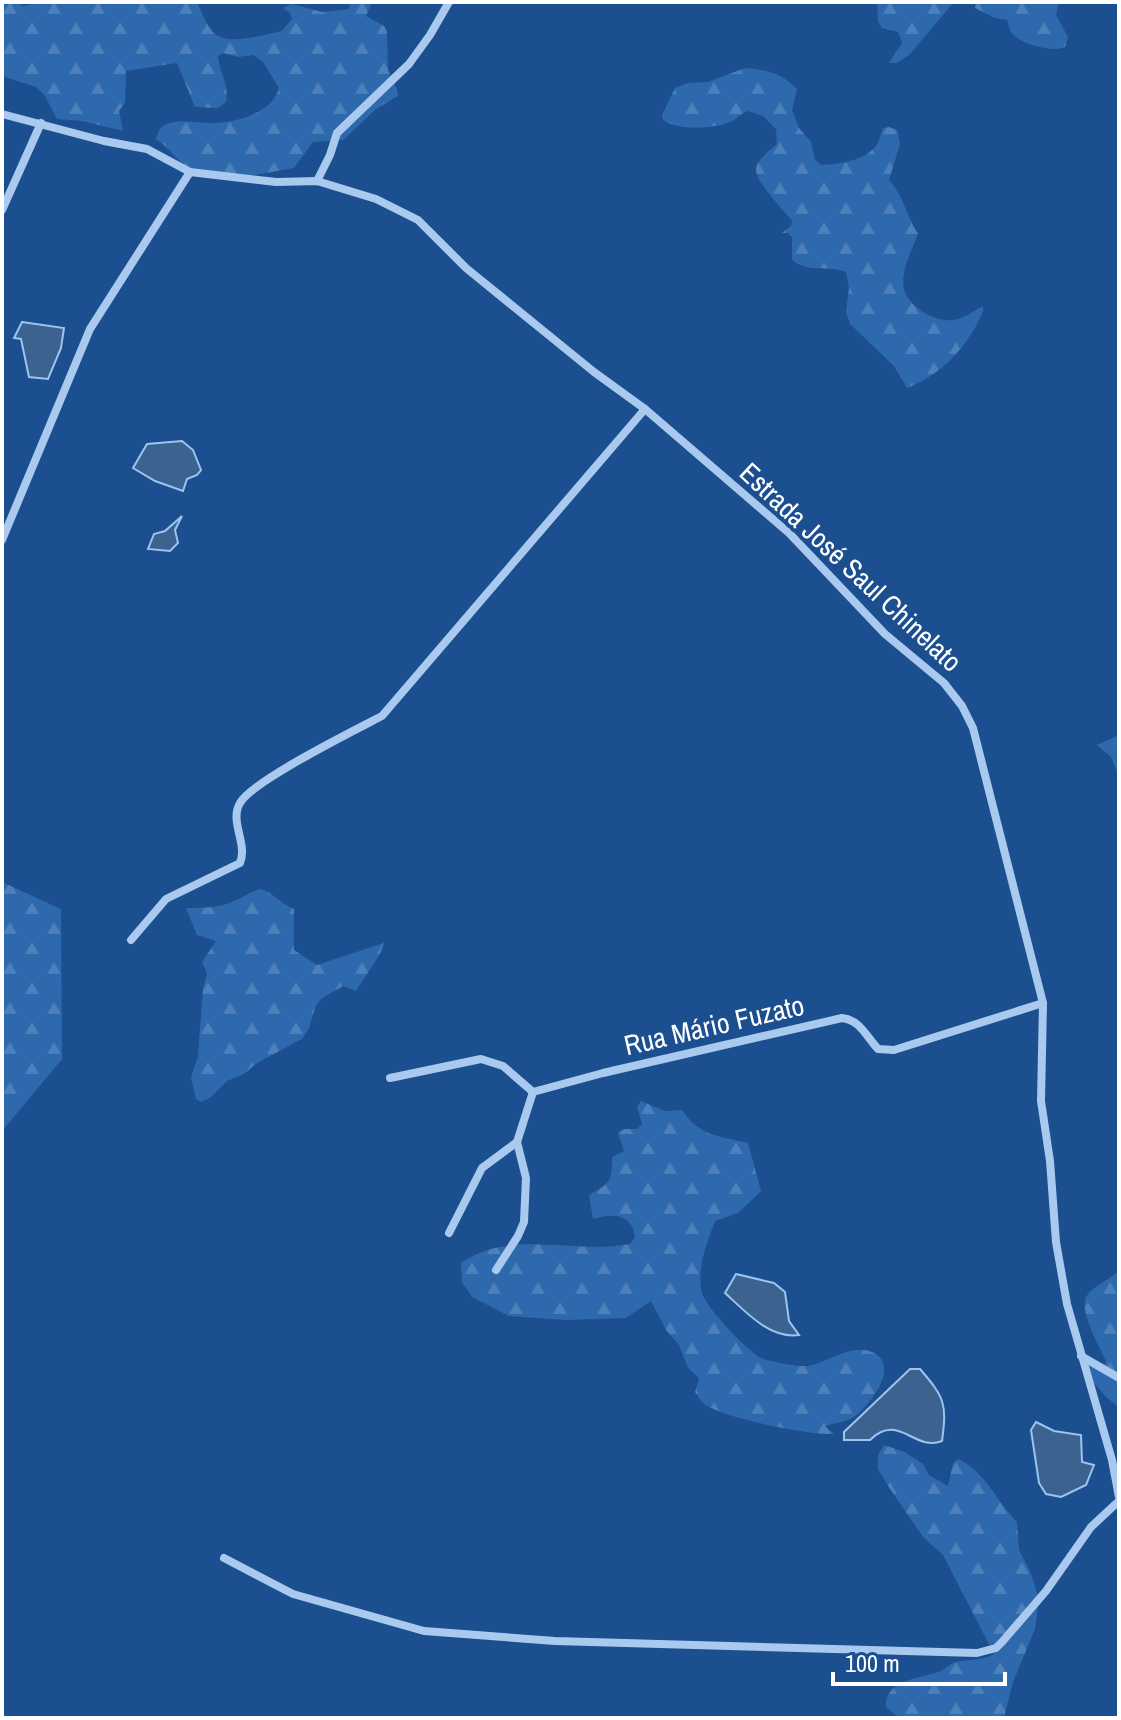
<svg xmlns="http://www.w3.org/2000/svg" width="1121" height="1720" font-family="'Archivo Narrow',sans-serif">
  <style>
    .forest { fill: url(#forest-firs) }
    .water { fill: #3c6290; stroke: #9cc4f0; stroke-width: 2 }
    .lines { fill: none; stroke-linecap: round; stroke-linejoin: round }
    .street { stroke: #a9c9ee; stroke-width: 8 }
    .labels { text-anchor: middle; stroke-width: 8; stroke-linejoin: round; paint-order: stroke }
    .street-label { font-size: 28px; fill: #fff; stroke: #1b4f8f }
  </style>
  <defs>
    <pattern id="forest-firs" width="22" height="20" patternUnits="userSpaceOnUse" patternTransform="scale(2)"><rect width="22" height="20" fill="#2e69ad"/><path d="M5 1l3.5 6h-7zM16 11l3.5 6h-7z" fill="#4d80b9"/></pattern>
  </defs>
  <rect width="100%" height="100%" fill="#1b4f8f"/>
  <g class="forest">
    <path d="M 4,2 L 19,2 L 22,6 L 30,5 L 33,2 L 197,2 C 201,11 206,24 212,31 C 226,48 264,34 282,31 L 292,19 L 290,13 L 283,8 L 292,4 L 322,12 L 349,9 L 351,2 L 372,2 L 366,16 L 384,26 L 387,32 L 388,70 L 397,89 L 398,96 L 376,109 L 343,140 L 313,142 L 294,168 C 262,173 219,186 189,168 C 177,161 169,147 156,139 C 158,132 160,126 167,124 C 178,119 199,123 211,123 C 235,123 273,113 279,88 L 263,62 L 253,55 L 238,57 L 223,53 L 218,56 C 219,72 230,86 226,102 L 218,108 L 195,107 L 177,63 L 126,71 L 125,103 L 119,111 L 123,131 L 82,121 L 57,119 L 45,96 L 36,87 L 2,76 Z"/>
    <polygon points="877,2 954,2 909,55 897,63 889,63 902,43 898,32 882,28 878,21"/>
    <path d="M 976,2 L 1059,2 L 1056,15 L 1068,37 L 1065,47 C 1054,53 1018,44 1011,32 C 1009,29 1009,24 1007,20 L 995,18 L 975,8 Z"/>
    <path d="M 745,68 C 767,70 782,73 797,89 L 792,110 L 799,128 L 811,142 L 815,160 L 821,165 C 839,164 864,161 876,146 C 879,142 881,133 883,128 L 889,127 L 897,130 L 900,144 L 889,180 C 904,196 906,215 918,234 C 912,250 900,271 904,289 C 908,307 936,323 954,320 C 964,318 974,311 983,306 L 983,311 C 969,345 942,375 907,388 L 894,366 L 850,324 L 846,312 L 849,288 L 846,272 C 828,265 807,273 792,260 L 792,238 L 788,233 L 782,233 L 791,226 L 792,221 C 784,210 754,181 756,168 C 758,159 770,150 777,144 L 776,129 L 763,116 L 748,111 C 741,113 739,118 732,121 C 717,129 677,131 663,120 L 662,115 L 675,88 L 688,83 L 708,82 Z"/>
    <polygon points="1119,735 1119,776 1111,757 1097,745"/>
    <polygon points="2,882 61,909 62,1059 2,1131"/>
    <path d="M 261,889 C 275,894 281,904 294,909 L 294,950 L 317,965 L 384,943 L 380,954 L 356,991 L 343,986 L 322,998 L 316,1005 L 309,1028 L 302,1039 L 257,1063 L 244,1074 L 227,1081 L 211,1097 L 201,1102 L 196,1099 L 191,1077 L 198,1056 L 203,989 L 207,974 L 202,962 L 216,941 L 197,935 L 186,908 C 201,908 218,908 232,902 C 242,898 250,892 261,889 Z"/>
    <path d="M 641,1101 L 665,1111 L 682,1110 C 699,1136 719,1136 748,1143 L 761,1191 L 738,1213 L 715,1221 C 707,1243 696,1269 702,1293 C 706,1308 745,1348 759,1357 C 765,1361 800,1367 807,1366 C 827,1363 851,1343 872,1352 C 902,1365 869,1406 854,1417 C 847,1422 834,1423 825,1426 L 834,1434 C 809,1435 721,1418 703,1403 C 700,1400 698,1396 695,1392 L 699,1378 L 688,1368 L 679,1345 L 666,1330 L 651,1301 L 626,1318 L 566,1320 L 509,1316 L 472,1297 L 462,1282 L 461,1263 C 511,1228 574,1255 630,1244 L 635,1237 C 632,1213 612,1213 593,1219 L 589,1195 C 610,1183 612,1182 612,1157 L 624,1151 L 618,1133 L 624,1129 L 637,1129 L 642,1124 L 637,1107 Z"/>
    <path d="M 1119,1271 L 1119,1407 L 1106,1397 L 1082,1369 L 1085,1360 L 1105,1365 L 1106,1361 C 1100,1347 1076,1307 1088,1294 C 1092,1288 1111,1278 1119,1271 Z"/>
    <path d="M 884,1445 L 905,1452 L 923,1464 L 929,1475 L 948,1486 L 953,1464 L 958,1459 C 984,1470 998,1503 1017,1522 L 1019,1550 L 1030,1571 L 1037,1593 L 1038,1608 L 1035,1629 L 1013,1682 L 1004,1718 L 899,1718 L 886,1707 C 884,1679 923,1678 941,1671 C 947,1668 950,1663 957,1662 C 970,1659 982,1661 994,1654 L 943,1555 L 923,1537 L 888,1486 L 878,1469 L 878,1455 Z"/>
  </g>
  <g class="water">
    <polygon points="22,322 64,328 61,348 48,379 29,377 21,339 14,338"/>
    <polygon points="182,441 193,450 201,470 197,475 187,479 183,491 155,481 133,468 147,444"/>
    <polygon points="182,516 175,530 178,543 170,551 148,549 154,534 165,531"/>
    <path d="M 736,1274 L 774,1283 L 785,1292 L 789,1321 L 799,1335 C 769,1339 745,1311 725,1293 Z"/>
    <path d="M 910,1369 L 920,1369 C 945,1398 947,1404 942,1441 C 914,1452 899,1412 870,1440 L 844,1440 L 844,1432 Z"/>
    <polygon points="1036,1422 1054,1431 1081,1435 1082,1462 1094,1465 1086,1485 1061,1497 1046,1494 1039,1483 1031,1430"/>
  </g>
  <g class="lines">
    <g class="street">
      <polyline points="2,114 104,141 147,149 190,172 276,182 317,181 376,199 418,220 466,268 594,372 645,409 789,533 885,634 944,683 962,706 973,728 1043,1003 1041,1101 1050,1161 1056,1242 1067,1304 1112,1460 1119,1497"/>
      <polyline points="317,181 330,155 337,133 409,64 430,35 449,2"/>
      <polyline points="2,210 41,123"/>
      <polyline points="2,540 90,329 190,172"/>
      <path d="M 131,940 L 166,899 L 240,863 C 248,844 229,821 240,803 C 252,781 355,730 382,716 L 645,409"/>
      <path d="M 390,1078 L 481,1059 L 503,1066 L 533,1092 L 603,1073 L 842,1018 C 860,1020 866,1036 878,1049 L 894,1050 L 1043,1003"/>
      <polyline points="449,1233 482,1168 517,1142"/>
      <polyline points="496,1270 518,1236 524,1222 526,1178 517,1142 533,1092"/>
      <polyline points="1081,1356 1119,1378"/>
      <polyline points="224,1558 293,1594 424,1631 555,1641 977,1653 996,1648 1002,1642 1046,1591 1091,1527 1119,1501"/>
    </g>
  </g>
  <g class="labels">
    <g class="street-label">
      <text transform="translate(851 567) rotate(43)" y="10">Estrada José Saul Chinelato</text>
      <text transform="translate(714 1025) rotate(-13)" y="10">Rua Mário Fuzato</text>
    </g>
  </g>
  <rect width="1121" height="1720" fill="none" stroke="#ffffff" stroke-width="8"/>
  <path d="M833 1672v12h172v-12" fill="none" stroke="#ffffff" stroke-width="4"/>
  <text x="845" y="1672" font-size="24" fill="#ffffff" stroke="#1b4f8f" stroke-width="6" paint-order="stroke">100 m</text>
</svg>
